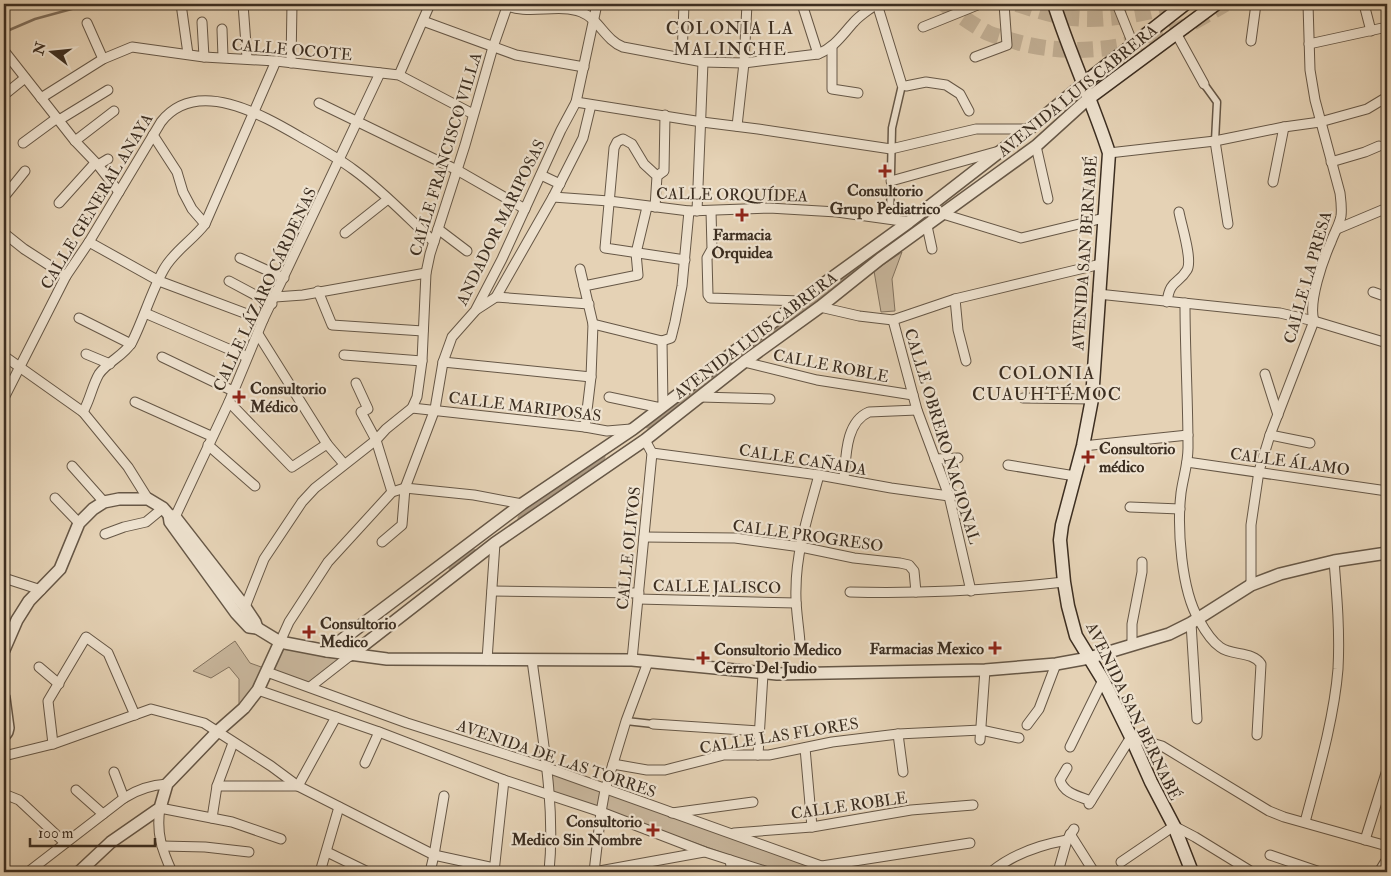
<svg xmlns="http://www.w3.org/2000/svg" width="1391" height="876" font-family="'IM FELL Double Pica',serif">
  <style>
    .green { fill: #c8b69c; stroke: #82725e }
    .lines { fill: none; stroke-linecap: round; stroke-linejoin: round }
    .stream { stroke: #7f6f5c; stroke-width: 2.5 }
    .canal { stroke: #ac9a83; stroke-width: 9 }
    .motorway-tunnel { stroke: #c3b197; stroke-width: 16; stroke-dasharray: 16 8; stroke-linecap: butt }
    .pedestrian-casing { stroke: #665746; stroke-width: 9 }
    .minor-casing { stroke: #665746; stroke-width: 11 }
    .tertiary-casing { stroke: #665746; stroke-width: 14 }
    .secondary-casing { stroke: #3c2e21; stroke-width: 15 }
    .pedestrian { stroke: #eee2cf; stroke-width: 6 }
    .minor { stroke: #eee2cf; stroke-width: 9 }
    .tertiary { stroke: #eee2cf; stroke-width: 11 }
    .secondary { stroke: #eee2cf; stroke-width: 12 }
    .poi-dot { fill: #8f2418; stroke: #eee2cf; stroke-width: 2 }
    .labels { text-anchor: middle; stroke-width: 4.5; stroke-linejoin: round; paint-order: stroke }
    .street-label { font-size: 16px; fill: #3c2e21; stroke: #eee2cf }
    .poi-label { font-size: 16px; font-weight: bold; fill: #3c2e21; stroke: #eee2cf; text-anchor: start }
    .neighbourhood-label { font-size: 18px; letter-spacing: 1px; fill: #3c2e21; stroke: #eee2cf }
  </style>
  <rect width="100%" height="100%" fill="#e5d2b5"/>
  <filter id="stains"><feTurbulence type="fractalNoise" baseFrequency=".004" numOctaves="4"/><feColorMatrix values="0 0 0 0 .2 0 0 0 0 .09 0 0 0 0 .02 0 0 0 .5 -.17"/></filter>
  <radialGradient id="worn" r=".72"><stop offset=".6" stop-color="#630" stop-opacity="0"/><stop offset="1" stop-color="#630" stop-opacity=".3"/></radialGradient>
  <g class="green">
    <polygon points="902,252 892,279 895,311 881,312 874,271"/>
    <polygon points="235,641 250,663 264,668 256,686 239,707 239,679 229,667 211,678 193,671"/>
    <polygon points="282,644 344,657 309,683 270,670"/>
    <polygon points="546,771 601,791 598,808 550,792"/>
    <polygon points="605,793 829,872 776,872 604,810"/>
  </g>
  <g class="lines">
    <polyline class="stream" points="4,29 7,31 35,19 90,4"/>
    <g class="canal">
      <polyline points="756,345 905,231"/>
      <polyline points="648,424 731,363"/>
      <polyline points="522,518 601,457"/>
      <polyline points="453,568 473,553"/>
    </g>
    <g class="motorway-tunnel">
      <path d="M 944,4 C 958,14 973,25 988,33 C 995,36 1003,38 1010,40 C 1063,57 1123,51 1174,31 C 1192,24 1208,14 1225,4"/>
      <path d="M 1017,4 C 1033,9 1050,15 1066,17 C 1100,23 1144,14 1177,4"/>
    </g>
    <defs>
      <g id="pedestrian">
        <polyline points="1204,84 1217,102 1215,141"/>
        <polyline points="890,218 892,128 902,85"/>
        <polyline points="626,721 653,724"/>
      </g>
      <g id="minor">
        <polyline points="181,4 188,54"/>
        <polyline points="243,4 247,58"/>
        <path d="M 503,4 C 526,16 558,3 581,12 C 599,19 605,40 623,47 L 703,62 L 744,63 L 818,54 C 835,47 842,35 854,22 C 860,15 869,10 876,4"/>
        <polyline points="802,4 818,54"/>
        <polyline points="877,4 902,85 906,86 926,82 946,85 960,94 969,111"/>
        <polyline points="1117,4 1133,44"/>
        <polyline points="1365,8 1371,31"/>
        <polyline points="423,21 516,55 584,67"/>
        <polyline points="202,22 204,57"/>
        <polyline points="87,23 103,59"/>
        <polyline points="923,27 980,4"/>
        <polyline points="222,29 223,57"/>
        <polyline points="1176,33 1204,84"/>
        <polyline points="1251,41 1256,4"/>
        <polyline points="1309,44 1387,27"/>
        <polyline points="832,47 832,89 858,93"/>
        <polyline points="5,52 75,141 98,165 119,192"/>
        <polyline points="975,57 1007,45 1004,4"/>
        <polyline points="682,58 684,4"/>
        <polyline points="291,63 292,4"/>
        <polyline points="399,75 430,4"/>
        <polyline points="4,95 25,78"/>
        <polyline points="41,98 103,59 132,47 204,57 276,61 399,75 473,114"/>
        <polyline points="576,102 702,122 758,129 891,149 976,129 1029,129"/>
        <polyline points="319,103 457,170 525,209"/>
        <polyline points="59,120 108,90"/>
        <polyline points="737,126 744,63 747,4"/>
        <polyline points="153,135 177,172 183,192 192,209 205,224"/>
        <polyline points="75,141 114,111"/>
        <polyline points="1215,141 1228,224"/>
        <polyline points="23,143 57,118"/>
        <polyline points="1036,146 1048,199"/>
        <polyline points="1109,153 1215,141 1284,127 1320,122 1367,109 1387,97"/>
        <polyline points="1331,162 1365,152 1379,146"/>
        <polyline points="98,165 108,159"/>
        <polyline points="541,175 560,184"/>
        <polyline points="657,176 664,171 665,115"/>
        <polyline points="891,181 999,151"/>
        <polyline points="1273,182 1284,127"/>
        <polyline points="4,197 25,171"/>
        <polyline points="553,197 609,201 689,211 769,208 837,212 909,222"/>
        <polyline points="59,203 95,163"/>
        <polyline points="655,207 657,176 644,164 632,144 623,139 617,142 614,148 605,248 685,260"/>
        <polyline points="697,211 703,62"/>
        <polyline points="711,211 712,249 707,258 708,295 710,298 802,301"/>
        <polyline points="943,214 1021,238 1104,218"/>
        <polyline points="927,226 932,249"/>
        <polyline points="438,229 467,251"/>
        <polyline points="1337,229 1387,208"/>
        <polyline points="4,233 24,249 66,276"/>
        <polyline points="345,233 388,199"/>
        <polyline points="89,242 159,281 263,320"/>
        <polyline points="240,258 284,278"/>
        <polyline points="580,269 593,324 591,377 585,427"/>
        <polyline points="229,281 272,304"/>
        <polyline points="584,286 638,275 636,253 647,207"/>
        <polyline points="318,291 332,325 423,331"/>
        <polyline points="1373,292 1387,297"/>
        <polyline points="1098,294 1280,313 1314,321 1387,343"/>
        <polyline points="275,297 303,295 426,273"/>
        <polyline points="496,297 553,197 583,138 591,105"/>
        <polyline points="955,299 958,330 966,361"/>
        <path d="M 1167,302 C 1170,279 1178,285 1187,270 C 1193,260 1181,224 1179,212"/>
        <path d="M 1185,303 C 1185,352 1188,400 1188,448 C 1188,464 1183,478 1181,493 C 1177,527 1181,590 1199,620 C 1204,629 1211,641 1220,647 C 1231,656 1253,651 1261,664 L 1257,735"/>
        <polyline points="820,307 859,316 893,320 955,299 1101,264"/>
        <polyline points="476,310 496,297 589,304"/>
        <polyline points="145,313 247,357"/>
        <polyline points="79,318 131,344"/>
        <polyline points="893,320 917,410 949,496 971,591"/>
        <polyline points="593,324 662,341 671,338 675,322 682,286 689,211"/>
        <polyline points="258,334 327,444 344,464"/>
        <polyline points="662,341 663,406"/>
        <polyline points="86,354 110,364"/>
        <polyline points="344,355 422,361"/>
        <polyline points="4,356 83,412 128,467 148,499"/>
        <polyline points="162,357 233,391"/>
        <polyline points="443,362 591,377"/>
        <polyline points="744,362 817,380 913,395"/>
        <polyline points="1265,374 1278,415"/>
        <polyline points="356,383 368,409 361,412 376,440 392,492"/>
        <polyline points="609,397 661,408"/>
        <polyline points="700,397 770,399"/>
        <path d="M 4,398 L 66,276 L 89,242 L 161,122 C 197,76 264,116 302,138 C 320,148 338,158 354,170 C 383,191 408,218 434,242"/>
        <polyline points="1023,398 1092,399"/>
        <polyline points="135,402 211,436"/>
        <polyline points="229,402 292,467 327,444"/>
        <polyline points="412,408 585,427 607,431 631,429"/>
        <path d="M 83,412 C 90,400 92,386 99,374 C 108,361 124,356 132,342 C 144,318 151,292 164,269 C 174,251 193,240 205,224 L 276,61"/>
        <polyline points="1270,435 1310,443"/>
        <polyline points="208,445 255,486"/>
        <polyline points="1083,446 1188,435"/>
        <polyline points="652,453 819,475 891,488 949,496"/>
        <polyline points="935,459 958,458"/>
        <polyline points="1187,462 1387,491"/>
        <polyline points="1008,465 1075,476"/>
        <polyline points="72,466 104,502"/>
        <path d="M 844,479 C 846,458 845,422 869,412 L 917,410"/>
        <polyline points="55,498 79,523"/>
        <polyline points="1130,507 1180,509"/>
        <polyline points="171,521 175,517 229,402 263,320 380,73"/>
        <polyline points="105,534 124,527 146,522 163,508"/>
        <polyline points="644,537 735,538 801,547 854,558 900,563 909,565 914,571 916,592"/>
        <polyline points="382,542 402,525 405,488 435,409 443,362 452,337 475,311 502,259 561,130 576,102 597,4"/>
        <polyline points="4,578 41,590"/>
        <path d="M 1251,585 L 1251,525 L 1259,471 L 1270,435 L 1314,321 C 1308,302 1323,260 1331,242 C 1334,233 1339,226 1341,216 C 1342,208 1341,201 1340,193 L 1315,100 L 1310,70 L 1308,4"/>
        <polyline points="492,591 639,593"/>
        <path d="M 850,592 C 922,594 993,590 1064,582"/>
        <polyline points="638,599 796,603"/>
        <polyline points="245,607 264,559 302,502 315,488 376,440 386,429 412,408 417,397 422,361 426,273 430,254 465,145 493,47 508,4"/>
        <polyline points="1191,623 1197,719"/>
        <polyline points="280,642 289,622 328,562 392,492 405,488 474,495 522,504"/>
        <path d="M 800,643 C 799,626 795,607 796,589 C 796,551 809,512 819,475"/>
        <polyline points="1132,645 1132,624 1142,572 1142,562"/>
        <polyline points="487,660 495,543"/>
        <path d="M 532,660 C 541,730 556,802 549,872"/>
        <polyline points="632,660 652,453 645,440"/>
        <polyline points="39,667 59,684"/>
        <polyline points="267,672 407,723 545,767 838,872"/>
        <polyline points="310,687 351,655"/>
        <polyline points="258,690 379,732 504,780 601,812 705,852 768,872"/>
        <polyline points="653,724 759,731"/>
        <polyline points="1027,725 1039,709 1056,664"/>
        <polyline points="898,734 903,772"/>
        <polyline points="980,740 985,670"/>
        <polyline points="53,744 48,701 86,637 108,653 135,715"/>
        <polyline points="1070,747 1103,680"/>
        <polyline points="805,748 812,827"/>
        <polyline points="758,755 763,674"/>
        <polyline points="4,756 53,744 151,709 204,723 271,766 298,786 434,855 494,868"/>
        <polyline points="365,763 379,732"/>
        <polyline points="613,764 647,770 665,770 724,755 769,755 832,742 898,734 981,730 1019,738"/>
        <path d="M 1067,768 L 1060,780 C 1064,794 1079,796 1091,801"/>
        <polyline points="114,772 124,798"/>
        <polyline points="217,786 298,786 336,717"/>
        <polyline points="76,790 103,814"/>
        <polyline points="4,794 19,800 65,843"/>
        <polyline points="1089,804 1131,737 1162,746 1269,811 1284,817 1387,846"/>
        <polyline points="672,813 753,802"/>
        <polyline points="212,818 217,786 233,743"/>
        <path d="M 1305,822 C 1318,773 1334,719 1338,669 C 1340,633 1337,597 1334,561"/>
        <polyline points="734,833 812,827 911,810 973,805"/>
        <polyline points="1070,834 1094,872"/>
        <polyline points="1365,840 1387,770"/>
        <polyline points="162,846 205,847 249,852"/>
        <polyline points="327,852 368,872"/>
        <polyline points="1270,855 1320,872"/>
        <polyline points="730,860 732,872"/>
        <polyline points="1121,862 1174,826 1195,837 1252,872"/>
        <polyline points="822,866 970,843"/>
        <path d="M 28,872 L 124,798 C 138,789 150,785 167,784"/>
        <path d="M 172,872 C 162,850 156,833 160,808 L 232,822 L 281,839"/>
        <polyline points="320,872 339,807"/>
        <polyline points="430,872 434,855 444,796"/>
        <polyline points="494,872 504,780"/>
        <polyline points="594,872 601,812 605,790 626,721 648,662"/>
        <polyline points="594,872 704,852"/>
        <path d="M 991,872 C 1013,854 1039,845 1067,840 L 1074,829"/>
        <polyline points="1058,872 1067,840"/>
        <polyline points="1379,872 1387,859"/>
      </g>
      <g id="tertiary">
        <polyline points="169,515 170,522 236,613 249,627 257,628 280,642 327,651 387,659 632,660 777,674 985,670 1056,664 1089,658 1169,634 1191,623 1251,585 1280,574 1334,561 1387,553"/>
        <polyline points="4,650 17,620 29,601 60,569 79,523 93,509 104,502 119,499 148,499 163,508 169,515 175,517 245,607 255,622 257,628"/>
        <polyline points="327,651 522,504 633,429 811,293 909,222 1029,129 1083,84"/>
        <polyline points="351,655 495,543 645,440 744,362 820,307 880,259 1036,146 1089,98"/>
        <polyline points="4,698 8,728 7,732 4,736"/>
        <polyline points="79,872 111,842 160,808 167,784 218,731 244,708 258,690 280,642"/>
      </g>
      <g id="secondary">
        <path d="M 1054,4 C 1070,55 1093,103 1109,153 L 1092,399 L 1083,446 L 1062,525 L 1060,540 L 1064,582 L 1068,606 L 1076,636 L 1103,680 L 1131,737 L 1151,782 L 1174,826 L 1192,872"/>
        <polyline points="1083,84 1185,4"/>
        <polyline points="1089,98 1216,4"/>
      </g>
    </defs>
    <use href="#pedestrian" class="pedestrian-casing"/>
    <use href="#minor" class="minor-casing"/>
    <use href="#tertiary" class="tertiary-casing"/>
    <use href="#secondary" class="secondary-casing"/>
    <use href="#pedestrian" class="pedestrian"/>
    <use href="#minor" class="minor"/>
    <use href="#tertiary" class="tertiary"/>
    <use href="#secondary" class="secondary"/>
  </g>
  <g class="poi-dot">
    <path d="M882.5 163.5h5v5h5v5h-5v5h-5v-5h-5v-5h5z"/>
    <path d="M739.5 207.5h5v5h5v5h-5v5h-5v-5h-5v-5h5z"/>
    <path d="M236.5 389.5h5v5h5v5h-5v5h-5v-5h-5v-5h5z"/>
    <path d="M1085.5 449.5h5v5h5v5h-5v5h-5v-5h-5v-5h5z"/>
    <path d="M306.5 624.5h5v5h5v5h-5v5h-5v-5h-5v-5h5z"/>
    <path d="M992.5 640.5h5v5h5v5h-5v5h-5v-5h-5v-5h5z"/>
    <path d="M700.5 650.5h5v5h5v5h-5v5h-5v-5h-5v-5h5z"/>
    <path d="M650.5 822.5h5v5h5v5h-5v5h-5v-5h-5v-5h5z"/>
  </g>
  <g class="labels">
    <g class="street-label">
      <text transform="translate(292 49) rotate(5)" y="6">CALLE OCOTE</text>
      <text transform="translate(1077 90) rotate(-39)" y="6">AVENIDA LUIS CABRERA</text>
      <text transform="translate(445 154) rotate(-73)" y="6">CALLE FRANCISCO VILLA</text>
      <text transform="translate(732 194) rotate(1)" y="6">CALLE ORQUÍDEA</text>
      <text transform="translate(96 201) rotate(-59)" y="6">CALLE GENERAL ANAYA</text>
      <text transform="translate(500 222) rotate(-64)" y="6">ANDADOR MARIPOSAS</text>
      <text transform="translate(1084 253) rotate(-86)" y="6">AVENIDA SAN BERNABÉ</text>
      <text transform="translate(1307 277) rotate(-74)" y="6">CALLE LA PRESA</text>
      <text transform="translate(264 289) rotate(-65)" y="6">CALLE LÁZARO CÁRDENAS</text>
      <text transform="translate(755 335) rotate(-37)" y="6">AVENIDA LUIS CABRERA</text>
      <text transform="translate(831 365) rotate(11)" y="6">CALLE ROBLE</text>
      <text transform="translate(525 406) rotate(7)" y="6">CALLE MARIPOSAS</text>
      <text transform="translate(943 436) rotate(73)" y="6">CALLE OBRERO NACIONAL</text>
      <text transform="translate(803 459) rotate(9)" y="6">CALLE CAÑADA</text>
      <text transform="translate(1290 461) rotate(8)" y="6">CALLE ÁLAMO</text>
      <text transform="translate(808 535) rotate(8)" y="6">CALLE PROGRESO</text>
      <text transform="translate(628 548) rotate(-84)" y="6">CALLE OLIVOS</text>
      <text transform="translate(717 586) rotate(1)" y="6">CALLE JALISCO</text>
      <text transform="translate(1134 711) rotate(64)" y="6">AVENIDA SAN BERNABÉ</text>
      <text transform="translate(779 735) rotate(-9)" y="6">CALLE LAS FLORES</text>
      <text transform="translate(557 758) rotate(19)" y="6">AVENIDA DE LAS TORRES</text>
      <text transform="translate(849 805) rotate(-8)" y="6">CALLE ROBLE</text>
    </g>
    <g class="poi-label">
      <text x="885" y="196" text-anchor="middle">Consultorio<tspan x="885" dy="18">Grupo Pediatrico</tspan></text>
      <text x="742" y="240" text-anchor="middle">Farmacia<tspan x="742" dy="18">Orquidea</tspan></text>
      <text x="250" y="394">Consultorio<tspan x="250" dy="18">Médico</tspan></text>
      <text x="1099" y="454">Consultorio<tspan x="1099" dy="18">médico</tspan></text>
      <text x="320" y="629">Consultorio<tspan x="320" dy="18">Medico</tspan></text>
      <text x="984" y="654" text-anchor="end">Farmacias Mexico</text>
      <text x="714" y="655">Consultorio Medico<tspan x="714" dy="18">Cerro Del Judio</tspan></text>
      <text x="642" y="827" text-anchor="end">Consultorio<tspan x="642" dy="18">Medico Sin Nombre</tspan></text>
    </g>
    <g class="neighbourhood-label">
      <text x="730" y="34">COLONIA LA<tspan x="730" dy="21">MALINCHE</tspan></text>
      <text x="1047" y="379">COLONIA<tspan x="1047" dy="21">CUAUHTÉMOC</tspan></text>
    </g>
  </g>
  <rect width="1391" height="876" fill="none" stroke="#e5d2b5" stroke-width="20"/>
  <rect x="5" y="5" width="1381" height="866" fill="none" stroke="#3c2e21" stroke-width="2.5"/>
  <rect x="10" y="10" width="1371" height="856" fill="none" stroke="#3c2e21"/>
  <g transform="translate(52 52) rotate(286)" stroke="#eee2cf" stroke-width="4" paint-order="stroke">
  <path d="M0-4L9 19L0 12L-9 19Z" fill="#3c2e21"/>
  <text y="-8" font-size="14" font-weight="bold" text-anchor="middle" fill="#3c2e21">N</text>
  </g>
  <path d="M30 838v8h125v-8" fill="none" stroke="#3c2e21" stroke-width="2.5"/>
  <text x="38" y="838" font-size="15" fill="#3c2e21" stroke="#eee2cf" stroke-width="4" paint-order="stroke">100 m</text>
  <rect width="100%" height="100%" filter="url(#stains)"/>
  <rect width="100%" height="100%" fill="url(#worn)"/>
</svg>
